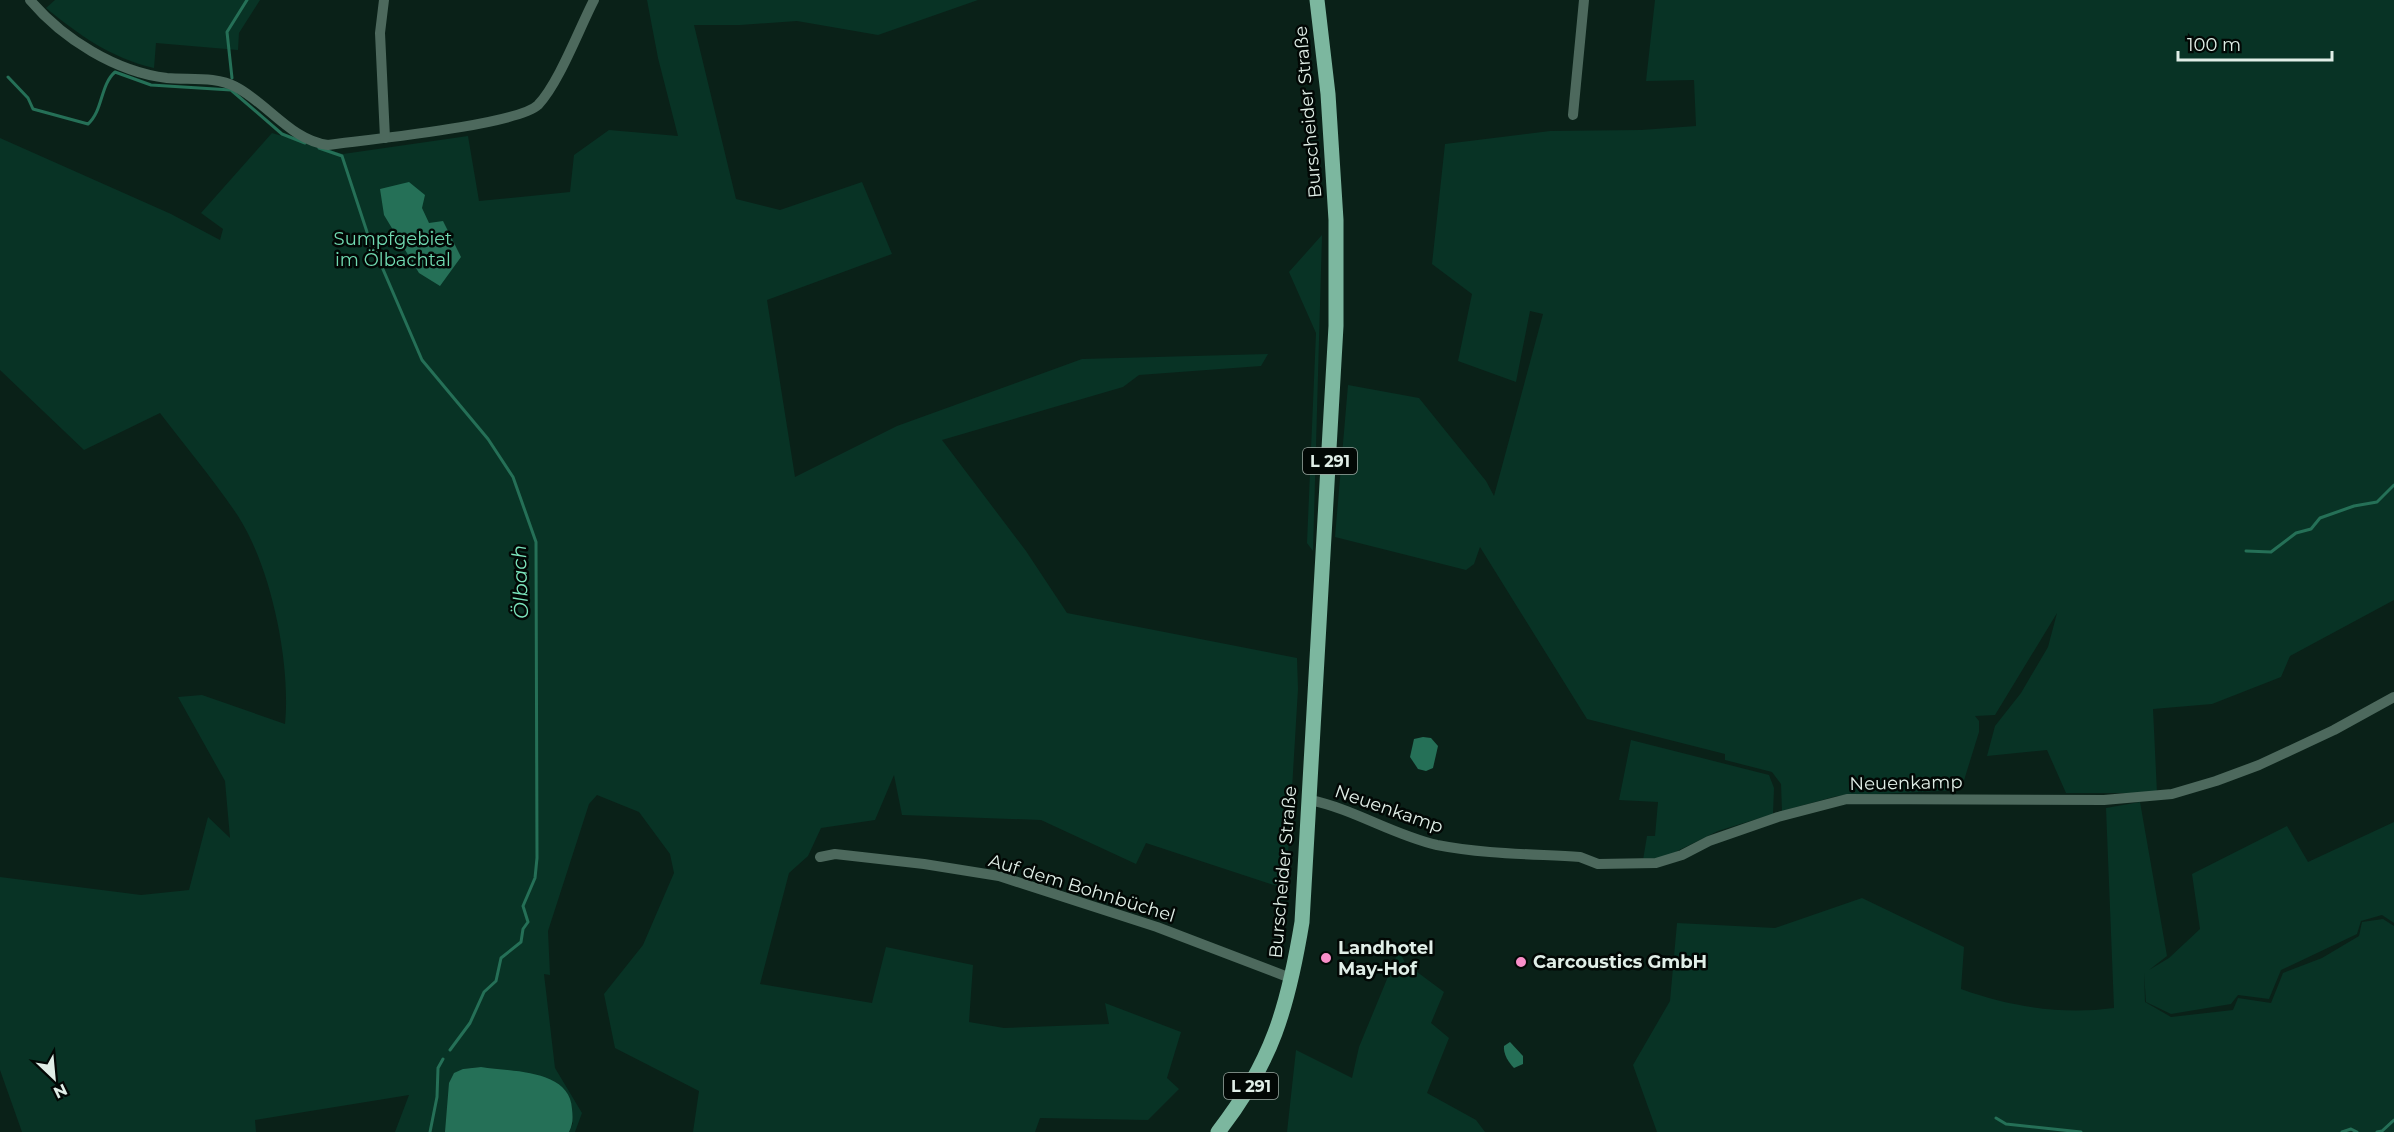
<svg xmlns="http://www.w3.org/2000/svg" width="2394" height="1132" font-family="Montserrat,sans-serif">
  <style>
    .green { fill: #083325 }
    .water { fill: #257057 }
    .lines { fill: none; stroke-linecap: round; stroke-linejoin: round }
    .stream { stroke: #257057; stroke-width: 3 }
    .street { stroke: #4d695d; stroke-width: 10 }
    .primary { stroke: #7cb79f; stroke-width: 15 }
    .poi-dot { fill: #f98fc9; stroke: #020805; stroke-width: 2 }
    .labels { text-anchor: middle; stroke-width: 5; stroke-linejoin: round; paint-order: stroke }
    .shield { fill: #020805; stroke: #9da9a3; stroke-width: 1.5 }
    .shield-label { font-size: 16px; font-weight: bold; fill: #e0eee7 }
    .street-label { font-size: 18px; fill: #e0eee7; stroke: #020805 }
    .park-label { font-size: 18px; fill: #71dab2; stroke: #020805 }
    .poi-label { font-size: 18px; font-weight: bold; fill: #e0eee7; stroke: #020805; text-anchor: start }
    .water-label { font-size: 20px; font-style: italic; fill: #7ce5bd; stroke: #020805 }
  </style>
  <rect width="100%" height="100%" fill="#0a2118"/>
  <g class="green">
    <path d="M 55,0 L 260,0 L 239,33 L 238,50 L 156,43 L 154,68 C 111,58 79,35 46,8 Z"/>
    <path d="M 647,0 L 978,0 L 878,35 L 797,21 L 740,25 L 694,25 L 736,199 L 780,210 L 862,182 L 892,254 L 767,300 L 795,477 L 897,426 L 1082,359 L 1268,354 L 1261,366 L 1139,375 L 1123,387 L 942,440 L 1026,551 L 1067,613 L 1297,658 L 1298,689 L 1286,889 L 1146,843 L 1136,864 L 1041,820 L 902,815 L 894,775 L 875,820 L 821,828 L 808,856 L 789,873 L 760,984 L 872,1003 L 886,947 L 973,965 L 969,1022 L 1004,1028 L 1109,1024 L 1105,1003 L 1181,1032 L 1167,1078 L 1179,1089 L 1148,1120 L 1040,1118 L 1035,1132 L 693,1132 L 699,1091 L 615,1048 L 604,994 L 643,945 L 674,873 L 670,854 L 639,812 L 597,795 L 589,804 L 548,931 L 550,975 L 544,974 L 555,1068 L 582,1113 L 575,1132 L 569,1132 L 573,1123 L 481,1067 L 463,1069 L 445,1132 L 395,1132 L 409,1095 L 255,1120 L 256,1132 L 22,1132 L 0,1070 L 0,877 L 141,895 L 189,890 L 208,817 L 230,838 L 225,781 L 178,697 L 202,695 L 285,724 C 291,663 271,567 238,516 C 214,480 186,447 160,413 L 84,450 L 0,370 L 0,138 L 171,214 L 220,240 L 223,229 L 201,213 L 272,133 L 343,154 L 468,136 L 479,201 L 570,192 L 574,155 L 609,130 L 678,136 L 658,58 Z"/>
    <polygon points="1655,0 2394,0 2394,600 2290,656 2281,677 2212,704 2153,709 2157,793 2066,793 2047,750 1987,756 1995,726 2021,693 2048,647 2057,613 1995,715 1975,716 1979,721 1979,732 1961,790 1837,796 1782,811 1781,784 1772,772 1725,760 1725,754 1587,719 1480,547 1474,564 1466,570 1335,537 1348,385 1419,398 1486,481 1494,496 1543,314 1530,311 1516,382 1458,361 1472,294 1432,264 1445,144 1550,131 1641,130 1696,126 1694,80 1646,81"/>
    <polygon points="1322,235 1313,551 1307,543 1316,333 1289,272"/>
    <polygon points="1631,740 1769,775 1774,788 1773,814 1718,831 1663,858 1643,860 1647,836 1655,836 1658,802 1619,800"/>
    <path d="M 2140,802 L 2167,956 L 2149,970 L 2169,958 L 2200,929 L 2192,874 L 2287,826 L 2308,862 L 2394,822 L 2394,923 L 2382,915 L 2361,921 L 2357,934 L 2281,970 L 2269,999 L 2238,995 L 2231,1004 L 2171,1014 L 2146,1002 L 2144,972 L 2145,1002 L 2171,1017 L 2233,1010 L 2238,998 L 2271,1003 L 2283,973 L 2322,958 L 2359,936 L 2362,922 L 2383,919 L 2394,926 L 2394,1132 L 1657,1132 L 1633,1065 L 1670,1001 L 1677,923 L 1775,928 L 1862,898 L 1964,947 L 1961,989 C 2011,1007 2062,1015 2114,1008 L 2106,808 Z"/>
    <polygon points="1399,950 1405,963 1444,992 1431,1023 1449,1038 1427,1093 1476,1120 1485,1132 1287,1132 1296,1050 1352,1078 1359,1047"/>
  </g>
  <g class="water">
    <polygon points="409,182 425,195 422,208 429,223 443,221 461,257 440,286 419,273 384,215 380,189"/>
    <polygon points="1423,737 1431,738 1438,746 1433,768 1426,771 1418,769 1410,757 1414,739"/>
    <path d="M 1510,1042 L 1523,1056 L 1523,1064 L 1514,1068 C 1509,1063 1503,1054 1504,1046 Z"/>
    <path d="M 481,1067 C 511,1072 570,1069 572,1109 C 573,1118 573,1124 569,1132 L 445,1132 L 449,1083 L 454,1073 L 463,1069 Z"/>
  </g>
  <g class="lines">
    <g class="stream">
      <path d="M 8,77 L 28,98 L 33,109 L 88,124 C 103,111 100,85 115,72 L 151,85 L 231,90 L 282,134 L 305,143"/>
      <polyline points="232,78 227,32 247,0"/>
      <polyline points="319,148 342,156 367,232 422,360 488,439 513,477 536,542 537,858 535,878 523,906 528,922 523,929 521,942 501,958 496,981 484,992 470,1023 450,1050"/>
      <polyline points="2246,551 2271,552 2296,533 2311,529 2320,518 2354,506 2377,502 2394,485"/>
      <polyline points="1996,1118 2006,1124 2081,1132"/>
      <polyline points="430,1132 437,1097 438,1068 443,1059"/>
      <polyline points="2342,1132 2351,1129 2357,1132"/>
      <polyline points="2377,1132 2382,1131 2394,1120"/>
    </g>
    <g class="street">
      <path d="M 30,0 C 63,39 116,72 167,78 C 189,80 216,76 236,87 C 267,103 292,141 328,145 C 364,140 517,125 538,105 C 559,83 579,29 594,0"/>
      <polyline points="384,0 380,33 385,138"/>
      <polyline points="1573,115 1584,0"/>
      <path d="M 1310,800 C 1354,809 1393,835 1437,845 C 1483,854 1533,854 1580,857 L 1598,864 L 1656,863 L 1682,855 L 1709,841 L 1778,817 L 1847,799 L 2104,800 L 2172,794 L 2216,781 L 2259,765 L 2334,730 L 2394,697"/>
      <polyline points="820,857 835,854 924,864 999,876 1157,927 1293,979"/>
    </g>
    <path class="primary" d="M 1218,1132 C 1272,1063 1288,1007 1302,922 L 1336,326 L 1336,220 L 1328,94 L 1317,0"/>
  </g>
  <g class="poi-dot">
    <circle cx="1326" cy="958" r="6"/>
    <circle cx="1521" cy="962" r="6"/>
  </g>
  <g class="labels">
    <g class="shield">
      <rect x="1303" y="448" width="54" height="26" rx="4.5"/>
      <rect x="1224" y="1073" width="54" height="26" rx="4.5"/>
    </g>
    <g class="shield-label">
      <text x="1330" y="467">L 291</text>
      <text x="1251" y="1092">L 291</text>
    </g>
    <g class="street-label">
      <text transform="translate(1308 112) rotate(-95)" y="6">Burscheider Straße</text>
      <text transform="translate(1906 783) rotate(-1)" y="6">Neuenkamp</text>
      <text transform="translate(1389 809) rotate(19)" y="6">Neuenkamp</text>
      <text transform="translate(1283 872) rotate(-85)" y="6">Burscheider Straße</text>
      <text transform="translate(1082 888) rotate(17)" y="6">Auf dem Bohnbüchel</text>
    </g>
    <g class="park-label">
      <text x="393" y="245">Sumpfgebiet<tspan x="393" dy="21">im Ölbachtal</tspan></text>
    </g>
    <g class="poi-label">
      <text x="1338" y="954">Landhotel<tspan x="1338" dy="21">May-Hof</tspan></text>
      <text x="1533" y="968">Carcoustics GmbH</text>
    </g>
    <g class="water-label">
      <text transform="translate(520 582) rotate(-92)" y="7">Ölbach</text>
    </g>
  </g>
  <g transform="translate(54 1078) rotate(154)" stroke="#020805" stroke-width="4.5" paint-order="stroke">
  <path d="M0-4.5L10 22L0 15L-10 22Z" fill="#e0eee7"/>
  <text y="-9" font-size="16" font-weight="bold" text-anchor="middle" fill="#e0eee7">N</text>
  </g>
  <path d="M2178 51v9h154v-9" fill="none" stroke="#e0eee7" stroke-width="3"/>
  <text x="2187" y="51" font-size="18" fill="#e0eee7" stroke="#020805" stroke-width="4.5" paint-order="stroke">100 m</text>
</svg>
